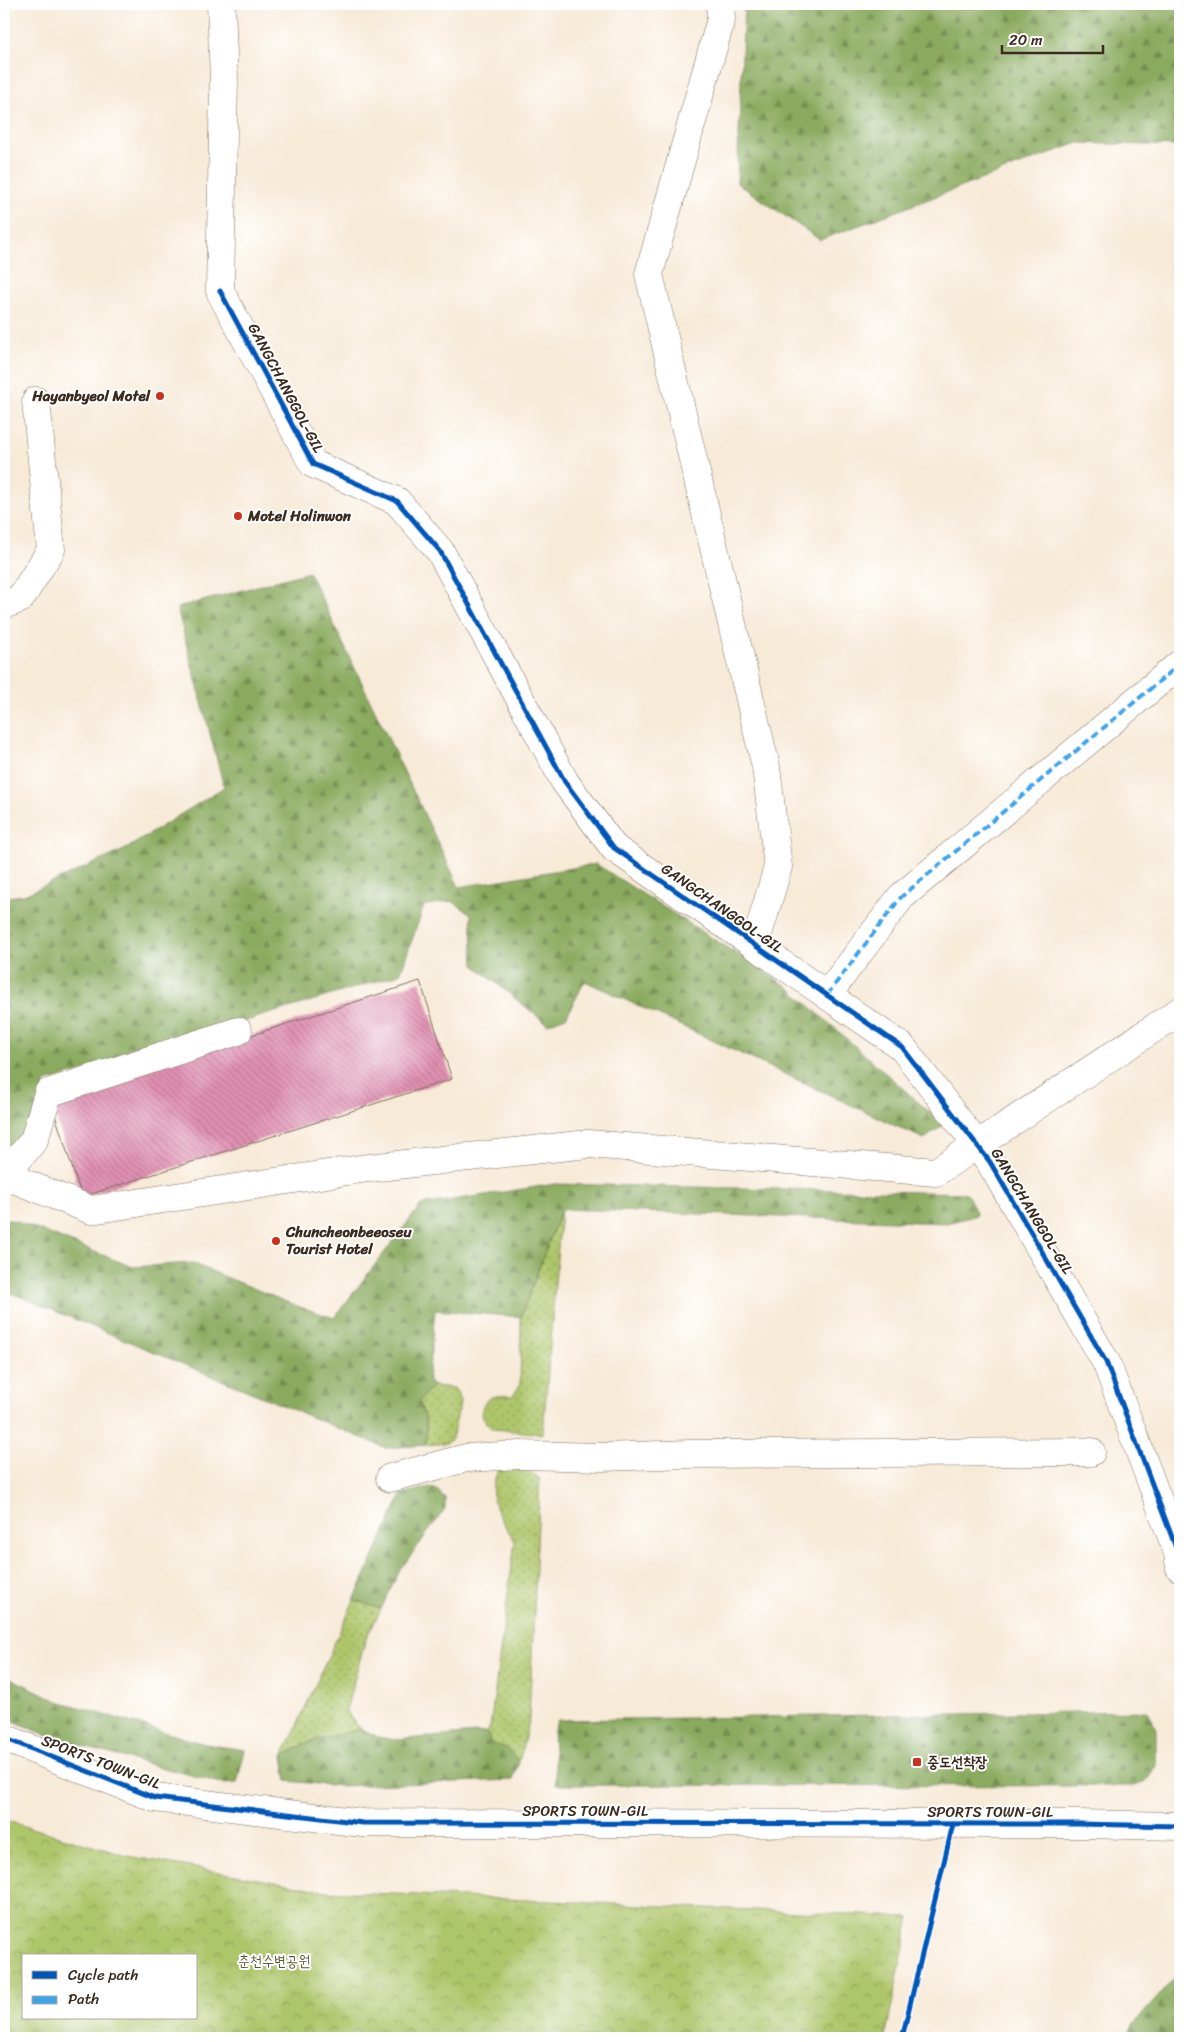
<svg xmlns="http://www.w3.org/2000/svg" width="1184" height="2042" font-family="Sriracha,'Poor Story',sans-serif">
  <style>
    .grass { fill: url(#grass-dots); stroke: #747844 }
    .forest { fill: url(#forest-firs); stroke: #626a3e }
    .park { fill: url(#park-crowns); stroke: #747844; fill-rule: evenodd }
    .building { fill: url(#building-back-hatch) }
    .lines { fill: none; stroke-linecap: round; stroke-linejoin: round }
    .minor-casing { stroke: #7d6d5f; stroke-width: 29 }
    .minor { stroke: #fff; stroke-width: 28 }
    .quiet { stroke: #3fa3ea; stroke-width: 4; stroke-dasharray: 8 4; stroke-linecap: butt }
    .cycleway-casing { stroke: #fff; stroke-width: 8 }
    .cycleway { stroke: #0057b8; stroke-width: 5 }
    .poi-dot { fill: #c8321e; stroke: #fff; stroke-width: 2 }
    .labels { text-anchor: middle; stroke-width: 4; stroke-linejoin: round; paint-order: stroke }
    .street-label { font-size: 15px; fill: #3b2a1e; stroke: #fff }
    .poi-label { font-size: 15px; font-weight: bold; fill: #3b2a1e; stroke: #fff; text-anchor: start }
    .park-label { font-size: 15px; fill: #5e5935; stroke: #fff }
  </style>
  <defs>
    <pattern id="grass-dots" width="8" height="8" patternUnits="userSpaceOnUse" patternTransform="scale(1.25)"><rect width="8" height="8" fill="#aec66b"/><path d="M2 2h.1M6 6h.1" fill="none" stroke="#8fa157" stroke-width="1.8" stroke-linecap="round"/></pattern>
    <pattern id="forest-firs" width="22" height="20" patternUnits="userSpaceOnUse" patternTransform="scale(1.25)"><rect width="22" height="20" fill="#8aab5f"/><path d="M5 1l3.5 6h-7zM16 11l3.5 6h-7z" fill="#728b4e"/></pattern>
    <pattern id="park-crowns" width="20" height="18" patternUnits="userSpaceOnUse" patternTransform="scale(1.25)"><rect width="20" height="18" fill="#aec66b"/><path d="M2 6a3 3 0 1 1 6 0M12 15a3 3 0 1 1 6 0" fill="none" stroke="#8fa157"/></pattern>
    <pattern id="building-back-hatch" width="6" height="6" patternUnits="userSpaceOnUse" patternTransform="scale(1.25)"><rect width="6" height="6" fill="#e191b3"/><path d="M-1 5l2 2M0 0l6 6M5-1l2 2" fill="none" stroke="#b87791"/></pattern>
  </defs>
  <rect width="100%" height="100%" fill="#fff"/>
  <filter id="ink" filterUnits="userSpaceOnUse"><feTurbulence type="fractalNoise" baseFrequency=".02" numOctaves="2"/><feDisplacementMap in="SourceGraphic" scale="10" xChannelSelector="R" yChannelSelector="G"/><feConvolveMatrix kernelMatrix="1 2 1 2 8 2 1 2 1" color-interpolation-filters="sRGB"/></filter>
  <filter id="wash" filterUnits="userSpaceOnUse"><feTurbulence type="fractalNoise" baseFrequency=".0096" numOctaves="4" result="noise"/><feDisplacementMap in="SourceGraphic" scale="20" xChannelSelector="R" yChannelSelector="G"/><feGaussianBlur stdDeviation="1.12" result="paint"/><feColorMatrix in="noise" values="0 0 0 0 0 0 0 0 0 0 0 0 0 0 0 0 0 1.4 0 .05"/><feComposite in="paint" operator="in"/></filter>
  <g filter="url(#wash)">
    <rect width="100%" height="100%" fill="#f7ead7"/>
    <g class="grass">
      <path d="M 561,1209 L 543,1434 L 494,1429 C 480,1423 477,1403 492,1397 C 497,1395 507,1396 513,1396 L 520,1385 L 521,1317 Z"/>
      <polygon points="433,1386 454,1388 459,1395 460,1402 452,1439 446,1443 426,1445 426,1423 419,1401"/>
      <path d="M 509,1468 L 526,1470 L 540,1479 L 529,1721 L 519,1762 L 505,1747 L 491,1744 L 487,1732 L 490,1727 L 515,1541 C 500,1518 484,1499 498,1471 Z"/>
      <polygon points="354,1600 381,1609 366,1638 346,1710 354,1722 362,1729 308,1742 283,1756"/>
    </g>
    <g class="forest">
      <polygon points="744,4 1180,4 1180,146 1078,143 820,240 737,183"/>
      <polygon points="309,572 459,887 596,864 787,986 944,1125 924,1139 585,981 566,1017 547,1024 474,965 471,914 452,901 424,906 400,974 46,1082 36,1115 4,1156 4,897 24,895 126,849 224,787 177,608"/>
      <polygon points="555,1184 967,1193 977,1215 947,1223 561,1209 521,1317 435,1310 428,1380 433,1386 419,1401 426,1423 426,1445 386,1448 4,1290 4,1219 16,1221 133,1267 192,1263 294,1305 334,1318 421,1205"/>
      <polygon points="430,1487 438,1491 445,1498 445,1509 400,1570 381,1609 354,1600 402,1494"/>
      <polygon points="4,1675 58,1701 205,1744 245,1750 237,1783 224,1784 58,1740 4,1717"/>
      <polygon points="1147,1711 1156,1729 1156,1765 1147,1780 1135,1786 556,1785 553,1731 558,1720"/>
      <polygon points="362,1729 378,1737 396,1740 487,1732 491,1744 505,1747 519,1762 513,1780 339,1786 287,1781 283,1756 308,1742"/>
      <polygon points="1180,1972 1180,2038 1126,2038 1134,2024"/>
    </g>
    <path class="park" d="M 4,1820 L 127,1856 L 327,1891 L 910,1917 L 885,2038 L 4,2038 ZM 24,1956 L 196,1956 L 196,2018 L 24,2018 Z"/>
    <g id="blocks">
      <polygon class="building" points="420,981 452,1079 82,1197 50,1100"/>
    </g>
  </g>
  <g filter="url(#ink)">
    <use href="#blocks" fill-opacity="0" stroke="#7d6d5f" stroke-width="1"/>
    <g class="lines">
      <defs>
        <g id="minor">
          <polyline points="221,4 224,80 220,291 313,464 397,501 440,551 565,782 614,848 902,1047 990,1162 1106,1362 1178,1553 1180,1568"/>
          <polyline points="720,4 721,19 649,274 766,767 778,867 755,945"/>
          <polyline points="4,605 20,599 51,550 36,401"/>
          <polyline points="827,995 901,897 1180,664"/>
          <polyline points="4,1175 91,1210 360,1169 588,1144 936,1172 1180,1011"/>
          <polyline points="5,1175 34,1140 48,1093 238,1031"/>
          <polyline points="390,1478 466,1458 520,1455 602,1457 690,1454 1091,1452"/>
          <polyline points="4,1738 155,1798 363,1823 1077,1824 1180,1826"/>
        </g>
      </defs>
      <use href="#minor" class="minor-casing"/>
      <use href="#minor" class="minor"/>
      <polyline class="quiet" points="827,995 901,897 1180,664"/>
      <defs>
        <g id="cycleway">
          <polyline points="220,291 313,464 397,501 440,551 565,782 614,848 902,1047 990,1162 1106,1362 1178,1553 1180,1568"/>
          <polyline points="4,1738 155,1798 363,1823 1077,1824 1180,1826"/>
          <polyline points="902,2038 953,1824"/>
        </g>
      </defs>
      <use href="#cycleway" class="cycleway-casing"/>
      <use href="#cycleway" class="cycleway"/>
    </g>
  </g>
  <g class="poi-dot">
    <circle cx="160" cy="396" r="5"/>
    <circle cx="238" cy="516" r="5"/>
    <circle cx="276" cy="1241" r="5"/>
    <rect x="912" y="1757" width="10" height="10" rx="2.5"/>
  </g>
  <g class="labels">
    <g class="street-label">
      <text transform="translate(286 388) rotate(62)" y="5">GANGCHANGGOL-GIL</text>
      <text transform="translate(722 908) rotate(35)" y="5">GANGCHANGGOL-GIL</text>
      <text transform="translate(1032 1211) rotate(59)" y="5">GANGCHANGGOL-GIL</text>
      <text transform="translate(101 1762) rotate(21)" y="5">SPORTS TOWN-GIL</text>
      <text x="585" y="1816">SPORTS TOWN-GIL</text>
      <text x="990" y="1817">SPORTS TOWN-GIL</text>
    </g>
    <g class="poi-label">
      <text x="150" y="401" text-anchor="end">Hayanbyeol Motel</text>
      <text x="248" y="521">Motel Holinwon</text>
      <text x="286" y="1237">Chuncheonbeeoseu<tspan x="286" dy="17">Tourist Hotel</tspan></text>
      <text x="927" y="1767">중도선착장</text>
    </g>
    <g class="park-label">
      <text x="274" y="1966">춘천수변공원</text>
    </g>
  </g>
  <rect width="1184" height="2042" fill="none" stroke="#fff" stroke-width="20"/>
  <rect x="22" y="1954" width="175" height="65" fill="#ffffff" stroke="#b1aaa5"/>
  <rect x="32" y="1971" width="25" height="8" fill="#0057b8" stroke="#b1aaa5"/>
  <text x="68" y="1980" font-size="15" fill="#3b2a1e">Cycle path</text>
  <rect x="32" y="1996" width="25" height="8" fill="#3fa3ea" stroke="#b1aaa5"/>
  <text x="68" y="2004" font-size="15" fill="#3b2a1e">Path</text>
  <path d="M1002 45v8h101v-8" fill="none" stroke="#3b2a1e" stroke-width="2.5"/>
  <text x="1009" y="45" font-size="15" fill="#3b2a1e" stroke="#ffffff" stroke-width="4" paint-order="stroke">20 m</text>
</svg>
